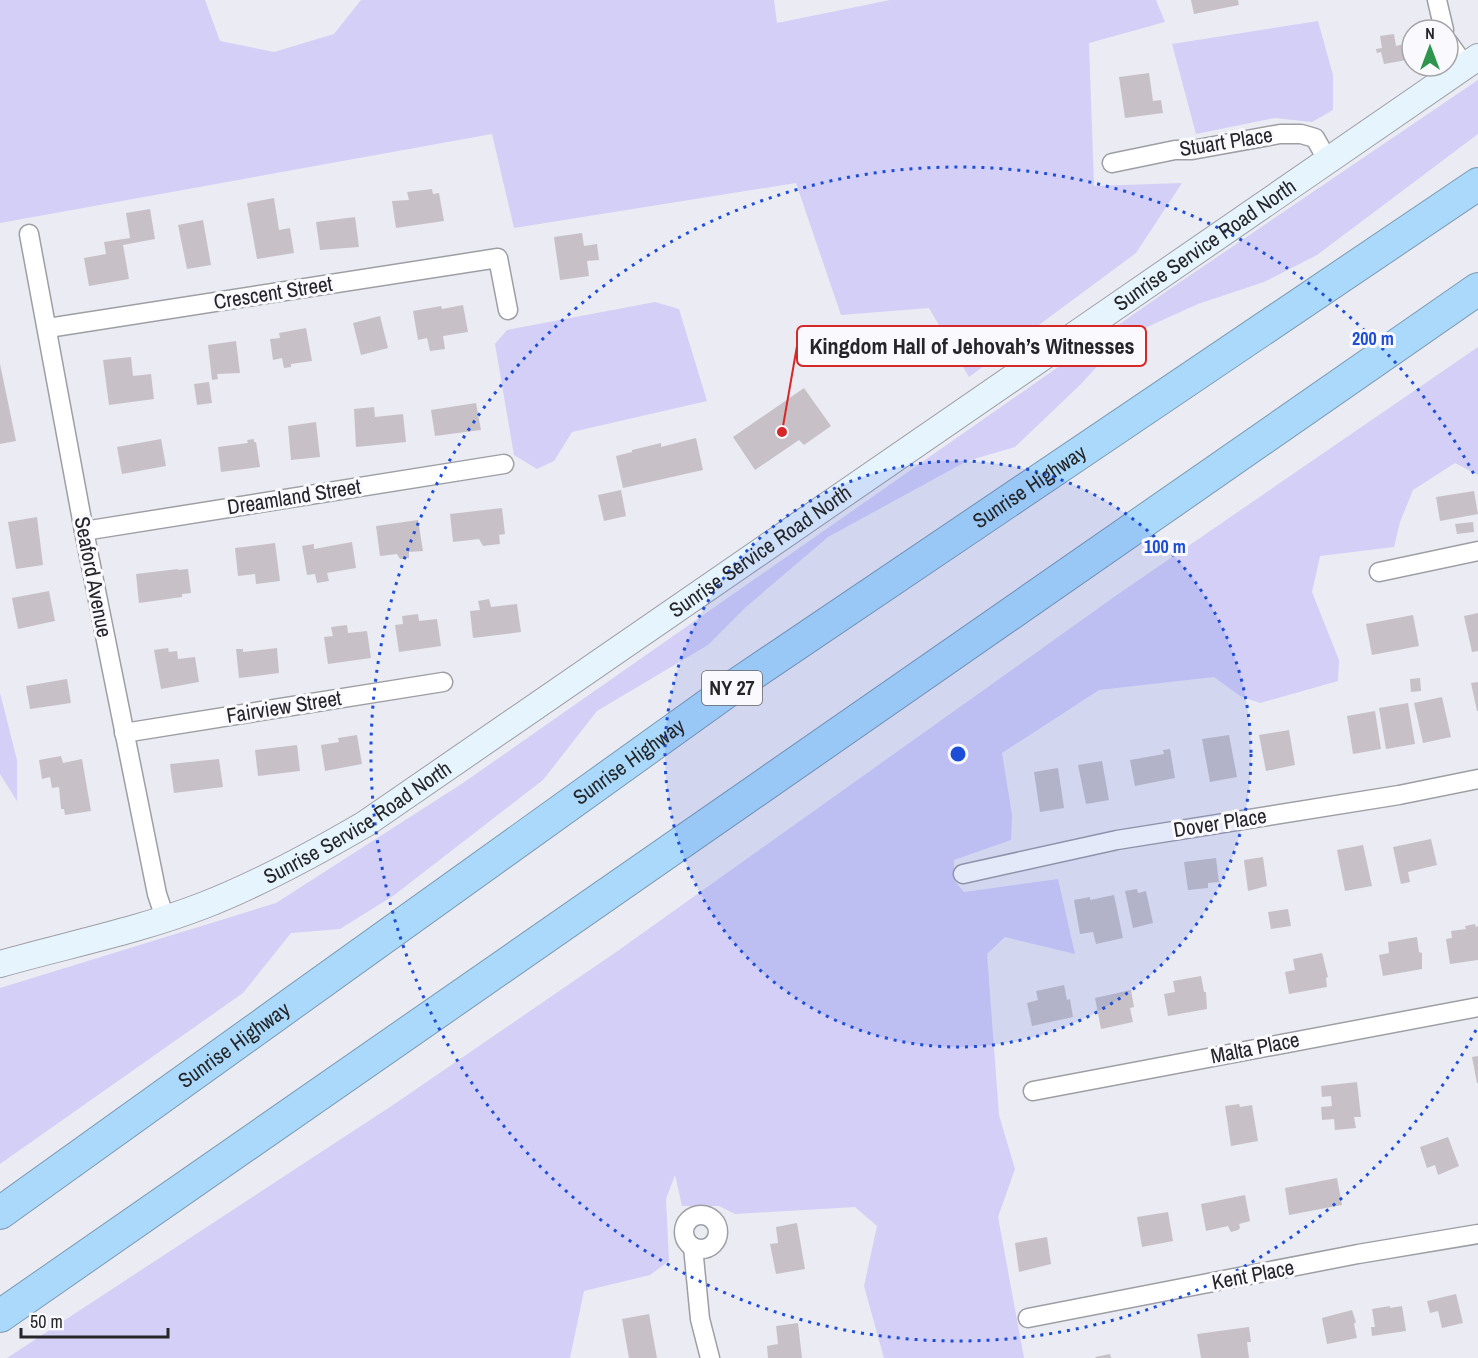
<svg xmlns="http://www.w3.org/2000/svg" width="1478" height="1358" font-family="'Archivo Narrow',sans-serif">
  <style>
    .green { fill: #d3cff6 }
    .building { fill: #c7c1c7 }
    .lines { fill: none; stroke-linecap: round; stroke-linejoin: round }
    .street-casing { stroke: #9e9ea5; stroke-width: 21 }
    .secondary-casing { stroke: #9e9ea5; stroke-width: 28 }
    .highway-casing { stroke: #7c9ab2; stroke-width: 34 }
    .street { stroke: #fff; stroke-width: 18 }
    .secondary { stroke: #e6f4fe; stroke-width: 26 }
    .highway { stroke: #aad9fb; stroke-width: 32 }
    .ring { fill: none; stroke: #1d4ed8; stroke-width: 3; stroke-dasharray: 3 6 }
    .labels { text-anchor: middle; stroke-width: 6; stroke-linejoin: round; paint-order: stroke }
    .shield { fill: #f9f9fe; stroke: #656569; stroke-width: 1.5 }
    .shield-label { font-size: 20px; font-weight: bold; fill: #262629 }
    .street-label { font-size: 21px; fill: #262629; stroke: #f9f9fe }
    .centre { fill: #1d4ed8; stroke: #f9f9fe; stroke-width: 3 }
    .ring-label { font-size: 18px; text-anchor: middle; font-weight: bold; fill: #1d4ed8; stroke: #f9f9fe; stroke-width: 6; stroke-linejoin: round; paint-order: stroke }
    .leader { fill: none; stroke: #d62828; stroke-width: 2 }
    .callout-dot { fill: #d62828; stroke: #f9f9fe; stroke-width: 2 }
    .callout { fill: #f9f9fe; stroke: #d62828; stroke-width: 2 }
    .callout-label { font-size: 22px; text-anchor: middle; font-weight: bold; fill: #262629 }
  </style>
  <rect width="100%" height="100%" fill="#ebebf3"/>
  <g class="green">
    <polygon points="0,0 205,0 220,41 274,52 334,34 361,0 774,0 777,23 890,0 1156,0 1165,22 1089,43 1094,186 1182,183 1136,253 969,377 929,308 841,315 796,183 514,228 492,134 0,223"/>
    <polygon points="1318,21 1333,75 1333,110 1312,122 1275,118 1196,134 1172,44"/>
    <polygon points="1478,80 1478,134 1317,255 1264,282 1198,304 1123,338 1081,384 1015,447 967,461 828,537 746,607 708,645 597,711 543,780 393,896 340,929 291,933 243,993 0,1164 0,988 276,903 463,783 1164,293"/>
    <polygon points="655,302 679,309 707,401 572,432 554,461 537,469 514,455 495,344 507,330"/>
    <polygon points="1478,347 1478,475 1455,463 1413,490 1400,522 1394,547 1320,556 1312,592 1339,660 1338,681 1260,703 1240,696 1214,677 1099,690 1002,753 1012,815 1011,840 954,860 954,880 964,892 1058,879 1075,954 1005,937 987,954 999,1115 1015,1169 998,1217 1024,1358 884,1358 864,1286 877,1226 855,1207 735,1214 719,1206 682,1206 675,1175 666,1199 669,1261 650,1275 584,1291 570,1358 7,1358 393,1105 619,950 1114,597"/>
    <polygon points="0,693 17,760 17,801 0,774"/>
  </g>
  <g class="building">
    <polygon points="1191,0 1238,0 1239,5 1194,14"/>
    <polygon points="1394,34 1396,46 1404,44 1405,50 1408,49 1407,60 1384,64 1381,52 1377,53 1376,49 1382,48 1380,36"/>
    <polygon points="1149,73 1153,101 1161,100 1163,113 1125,118 1119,77"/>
    <polygon points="432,189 433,194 439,193 444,221 396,228 392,201 409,200 407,192"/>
    <polygon points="274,198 279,230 290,228 294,253 257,259 247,203"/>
    <polygon points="150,209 155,239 123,245 129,279 89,286 84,258 106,254 104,242 130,238 126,213"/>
    <polygon points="355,217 359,247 320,250 316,222"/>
    <polygon points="203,220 211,265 187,269 178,225"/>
    <polygon points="582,233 584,246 597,244 599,260 587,261 589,276 560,280 554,237"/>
    <polygon points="463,305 468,332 443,336 445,349 430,351 427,338 418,340 413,311 441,306 442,309"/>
    <polygon points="380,316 388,348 361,355 353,323"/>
    <polygon points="306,328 312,361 291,364 291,367 284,368 282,358 273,360 270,339 280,338 279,333"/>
    <polygon points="236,341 240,373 217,374 218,379 212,380 208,345"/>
    <polygon points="131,357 133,376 151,374 154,399 109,405 103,360"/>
    <polygon points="0,364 16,441 0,444"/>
    <polygon points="209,382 212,403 197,405 194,384"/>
    <polygon points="804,388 831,426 804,445 799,440 755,470 733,437"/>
    <polygon points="476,403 481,430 435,436 431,410"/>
    <polygon points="374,407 375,417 403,414 406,442 356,447 354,409"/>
    <polygon points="316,422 320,457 291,460 288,426"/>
    <polygon points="696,438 703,470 623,488 616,456 632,452 632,450 661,443 661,447"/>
    <polygon points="161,439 166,466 122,474 117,447"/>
    <polygon points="254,439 254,442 256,442 260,467 221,472 218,447 248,443 247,440"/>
    <polygon points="621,490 626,516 604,521 598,495"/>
    <polygon points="1474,491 1478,514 1440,521 1436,497"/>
    <polygon points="502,508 505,534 499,535 500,544 483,546 479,539 453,542 450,514"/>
    <polygon points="37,517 43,565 16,569 8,522"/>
    <polygon points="418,520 423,551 409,552 409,558 400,559 397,554 380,556 376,526"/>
    <polygon points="1473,522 1474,532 1457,534 1455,524"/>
    <polygon points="352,542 356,568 327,573 329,581 317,583 315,574 307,575 302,546 314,544 314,549"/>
    <polygon points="275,543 280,581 256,584 255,574 238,576 235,548"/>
    <polygon points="178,569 178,570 188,569 191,593 182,594 182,597 139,603 136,574"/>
    <polygon points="49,591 55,621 18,629 12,598"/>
    <polygon points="489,599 491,607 517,604 521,632 473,638 470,611 480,610 478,601"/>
    <polygon points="1478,613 1478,651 1472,652 1464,616"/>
    <polygon points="418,614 419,621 437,619 441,646 399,652 395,625 403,624 402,616"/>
    <polygon points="1413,615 1419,646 1372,655 1366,624"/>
    <polygon points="347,625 348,633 367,631 371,658 328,664 324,637 333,636 331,627"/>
    <polygon points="168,648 169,652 177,651 178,659 195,657 199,682 161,689 154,650"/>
    <polygon points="277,648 279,673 239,678 236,649 243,649 243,652"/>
    <polygon points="1420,678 1421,691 1411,692 1410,679"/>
    <polygon points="67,679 71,703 30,709 26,686"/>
    <polygon points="1478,682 1478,711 1477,711 1471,683"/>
    <polygon points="1442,697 1451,737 1423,743 1414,703"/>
    <polygon points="1408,703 1415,744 1386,749 1379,708"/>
    <polygon points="1375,711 1381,749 1353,754 1347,716"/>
    <polygon points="1289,730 1295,765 1266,771 1259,735"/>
    <polygon points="357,735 362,764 325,771 321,745 339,742 338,738"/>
    <polygon points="1229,735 1237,777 1210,782 1202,739"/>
    <polygon points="297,745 300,771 258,776 255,750"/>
    <polygon points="1170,749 1175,778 1135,786 1130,760 1164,754 1163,750"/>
    <polygon points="61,756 63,763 82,759 91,811 65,815 64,809 61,809 59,787 52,788 50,777 42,779 39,760"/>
    <polygon points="219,759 223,787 174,793 170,764"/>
    <polygon points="1102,761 1109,800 1086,804 1078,765"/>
    <polygon points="1058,768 1064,808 1040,812 1034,772"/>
    <polygon points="1431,839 1437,865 1408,872 1410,882 1401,884 1393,847"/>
    <polygon points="1363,845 1372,886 1345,891 1337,850"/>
    <polygon points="1263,857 1267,886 1248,891 1244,860"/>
    <polygon points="1216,858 1219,882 1208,883 1208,888 1188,890 1184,862"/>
    <polygon points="1137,889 1138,893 1146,891 1153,923 1133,928 1125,891"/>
    <polygon points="1114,895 1123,938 1096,944 1093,932 1080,934 1074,900 1090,897 1090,900"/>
    <polygon points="1288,909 1291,926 1271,929 1268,912"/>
    <polygon points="1475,924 1476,927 1478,926 1478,960 1450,964 1446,939 1452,938 1451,931 1466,929 1465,926"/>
    <polygon points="1417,937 1419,952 1422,953 1422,969 1383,976 1379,955 1389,953 1388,942"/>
    <polygon points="1322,953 1328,977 1326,978 1327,987 1289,994 1285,972 1295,970 1293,959"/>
    <polygon points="1201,976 1204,992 1206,992 1207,1009 1168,1016 1164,994 1175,992 1173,981"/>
    <polygon points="1064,985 1067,1000 1070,999 1073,1017 1032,1026 1027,1003 1038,1000 1036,991"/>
    <polygon points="1131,990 1134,1007 1130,1008 1133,1022 1101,1029 1095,998"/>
    <polygon points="1478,1056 1478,1083 1477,1083 1472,1057"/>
    <polygon points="1357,1082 1361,1117 1354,1117 1356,1128 1335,1130 1334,1119 1322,1120 1321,1107 1332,1106 1331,1096 1322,1097 1321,1086"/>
    <polygon points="1239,1104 1240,1107 1252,1105 1258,1141 1231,1146 1225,1106"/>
    <polygon points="1448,1137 1459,1166 1438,1175 1435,1165 1427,1168 1420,1147"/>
    <polygon points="1337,1178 1342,1205 1289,1215 1285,1188"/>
    <polygon points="1245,1195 1250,1221 1239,1224 1240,1228 1238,1230 1231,1232 1228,1226 1206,1231 1201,1204"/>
    <polygon points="1168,1212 1173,1241 1142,1247 1137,1217"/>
    <polygon points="797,1223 805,1269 776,1274 770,1244 778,1243 776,1227"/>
    <polygon points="1047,1237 1051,1264 1019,1272 1015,1243"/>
    <polygon points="1456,1294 1463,1323 1442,1328 1438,1311 1430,1313 1427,1301"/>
    <polygon points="1390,1306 1390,1308 1402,1306 1406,1331 1372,1336 1371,1327 1375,1327 1372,1309"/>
    <polygon points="1352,1310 1356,1322 1354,1324 1357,1338 1327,1344 1322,1318"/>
    <polygon points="649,1314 657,1358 629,1358 622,1319"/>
    <polygon points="798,1323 802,1358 768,1358 767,1346 778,1344 776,1326"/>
    <polygon points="1249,1327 1251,1342 1247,1342 1249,1358 1201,1358 1197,1334"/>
    <polygon points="1110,1354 1111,1358 1096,1358 1095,1357"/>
  </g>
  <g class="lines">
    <defs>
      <g id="street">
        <polyline points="1437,0 1444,30"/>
        <polyline points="1448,42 1465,66"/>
        <polyline points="1112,163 1175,150 1192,150 1280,134 1301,134 1315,138 1328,161"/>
        <polyline points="29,234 84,531 157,894 165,918"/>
        <polyline points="48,328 498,258 508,310"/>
        <polyline points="84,531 504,464"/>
        <polyline points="1379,572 1478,551"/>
        <polyline points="124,733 443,682"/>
        <polyline points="963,874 1117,840 1399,795 1478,779"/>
        <polyline points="1033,1091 1478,1007"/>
        <circle cx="701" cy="1232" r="17"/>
        <polyline points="693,1247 700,1319 710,1358"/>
        <polyline points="1028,1318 1358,1254 1478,1234"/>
      </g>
      <g id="secondary">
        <path id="s1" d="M 0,964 C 67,945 137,931 202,906 C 259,884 312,855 365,824 L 1478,57"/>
      </g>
      <g id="highway">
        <path id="s2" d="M 0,1213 L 736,685 L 1478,184"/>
        <polyline points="0,1316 1478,289"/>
      </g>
    </defs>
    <use href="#street" class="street-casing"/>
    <use href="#secondary" class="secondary-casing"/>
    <use href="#highway" class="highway-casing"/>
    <use href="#street" class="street"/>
    <use href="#secondary" class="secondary"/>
    <use href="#highway" class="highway"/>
  </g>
  <circle cx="958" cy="754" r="293" fill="#1d4ed8" fill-opacity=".12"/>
  <g class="ring">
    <circle cx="958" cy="754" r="293"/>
    <path d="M1476 1030A587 587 0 1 1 1476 478"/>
  </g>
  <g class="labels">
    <rect class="shield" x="702" y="671" width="60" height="34" rx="4.5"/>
    <g class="shield-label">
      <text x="732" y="695">NY 27</text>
    </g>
    <g class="street-label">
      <text transform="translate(1226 142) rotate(-9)" y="7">Stuart Place</text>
      <text dy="7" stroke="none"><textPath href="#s1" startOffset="1413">Sunrise Service Road North</textPath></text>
      <text transform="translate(273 293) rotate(-9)" y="7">Crescent Street</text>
      <text dy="7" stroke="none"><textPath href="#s2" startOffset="1260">Sunrise Highway</textPath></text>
      <text transform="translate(294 497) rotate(-9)" y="7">Dreamland Street</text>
      <text dy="7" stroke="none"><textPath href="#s1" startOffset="873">Sunrise Service Road North</textPath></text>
      <text transform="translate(93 577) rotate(79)" y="7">Seaford Avenue</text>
      <text transform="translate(284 707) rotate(-9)" y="7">Fairview Street</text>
      <text dy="7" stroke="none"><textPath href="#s2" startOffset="774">Sunrise Highway</textPath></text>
      <text dy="7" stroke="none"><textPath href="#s1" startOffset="387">Sunrise Service Road North</textPath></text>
      <text transform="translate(1220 823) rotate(-9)" y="7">Dover Place</text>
      <text dy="7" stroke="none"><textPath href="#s2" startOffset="288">Sunrise Highway</textPath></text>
      <text transform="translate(1255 1048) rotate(-11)" y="7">Malta Place</text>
      <text transform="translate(1253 1275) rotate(-11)" y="7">Kent Place</text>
    </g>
  </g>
  <circle cx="958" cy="754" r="9" class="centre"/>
  <g class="ring-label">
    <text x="1373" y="345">200 m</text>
    <text x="1165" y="553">100 m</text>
  </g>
  <path class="leader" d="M782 432L797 346"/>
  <circle class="callout-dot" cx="782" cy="432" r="6"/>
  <rect class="callout" x="797" y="326" width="349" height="40" rx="6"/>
  <g class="callout-label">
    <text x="972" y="354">Kingdom Hall of Jehovah’s Witnesses</text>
  </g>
  <g transform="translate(1430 48)"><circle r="28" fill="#f9f9fe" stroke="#a5a5a9" stroke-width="1.5"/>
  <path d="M0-4.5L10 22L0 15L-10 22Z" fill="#2d954c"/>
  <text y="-9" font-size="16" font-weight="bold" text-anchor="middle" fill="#262629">N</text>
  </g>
  <path d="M21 1328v9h147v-9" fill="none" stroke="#262629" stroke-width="3"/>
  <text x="30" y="1328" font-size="18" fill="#262629" stroke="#f9f9fe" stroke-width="4.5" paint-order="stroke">50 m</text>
</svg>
